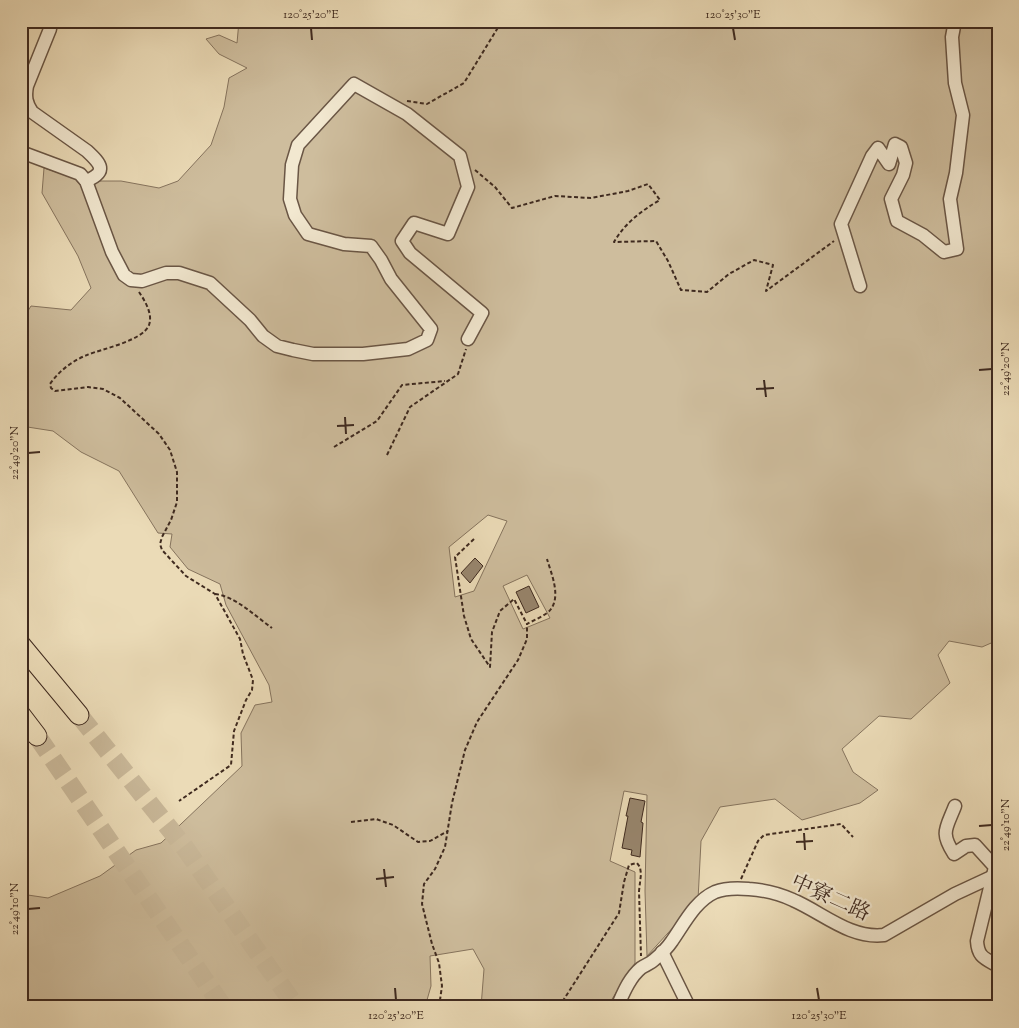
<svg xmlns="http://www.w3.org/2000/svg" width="1019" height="1028" font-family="'Sorts Mill Goudy','Noto Serif TC',serif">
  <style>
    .green { fill: #cebd9d; stroke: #86745e; fill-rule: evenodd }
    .building { fill: #98866e; stroke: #3f2a1f }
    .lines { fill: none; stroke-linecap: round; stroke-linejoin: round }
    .highway-tunnel { stroke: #c9b899; stroke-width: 19; stroke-dasharray: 19 9; stroke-linecap: butt }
    .minor-casing { stroke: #6a5645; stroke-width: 15 }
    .highway-casing { stroke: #3f2a1f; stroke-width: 21 }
    .path { stroke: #3f2a1f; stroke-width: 2; stroke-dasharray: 4 2.5; stroke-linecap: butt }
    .minor { stroke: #f2e8d0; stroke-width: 12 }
    .highway { stroke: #ebdbb7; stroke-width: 19 }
    .ticks { fill: none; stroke: #3f2a1f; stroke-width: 2 }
    .labels { text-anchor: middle; stroke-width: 4.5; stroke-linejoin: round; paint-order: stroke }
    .street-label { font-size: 21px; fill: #3f2a1f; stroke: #f2e8d0 }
    .neatline { fill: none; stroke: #3f2a1f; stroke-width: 2 }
    .ticks-label { font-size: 12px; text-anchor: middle; fill: #3f2a1f }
  </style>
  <rect width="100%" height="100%" fill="#ebdbb7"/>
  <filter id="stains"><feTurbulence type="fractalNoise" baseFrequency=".004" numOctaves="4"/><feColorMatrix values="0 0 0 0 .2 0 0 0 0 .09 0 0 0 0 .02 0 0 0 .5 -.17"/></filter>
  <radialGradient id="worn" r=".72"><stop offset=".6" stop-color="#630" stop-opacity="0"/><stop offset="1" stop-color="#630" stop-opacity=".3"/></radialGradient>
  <path class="green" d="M 239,21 L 998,21 L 998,640 L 982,647 L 949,641 L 938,655 L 950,683 L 911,719 L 879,716 L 842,749 L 853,772 L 878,790 L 860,803 L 802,820 L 775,799 L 720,807 L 701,841 L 698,900 L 647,956 L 645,891 L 647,795 L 624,791 L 610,861 L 635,872 L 635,963 L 607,1007 L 481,1007 L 484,969 L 473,949 L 430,956 L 431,986 L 425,1007 L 21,1007 L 21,894 L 48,898 L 100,876 L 136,850 L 161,843 L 242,766 L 241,733 L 255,705 L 272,702 L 269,685 L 226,605 L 220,584 L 188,569 L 170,547 L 172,534 L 158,533 L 119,471 L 81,452 L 53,431 L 21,426 L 21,322 L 31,306 L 71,310 L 91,288 L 78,256 L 42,193 L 44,168 L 74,178 L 82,187 L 100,181 L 121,181 L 159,188 L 178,181 L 211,145 L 224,107 L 229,78 L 247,68 L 219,54 L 206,39 L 219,35 L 237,43 ZM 488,515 L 507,521 L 474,591 L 455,597 L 449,547 ZM 527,575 L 550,618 L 523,629 L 503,586 Z"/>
  <g class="building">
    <polygon points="475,558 483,566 470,583 461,573"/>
    <polygon points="529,586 539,607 526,613 516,592"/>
    <polygon points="630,798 645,801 641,822 643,823 640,857 631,855 632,850 622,848 628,816 626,816"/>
  </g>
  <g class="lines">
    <g class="highway-tunnel">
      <polyline points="79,715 185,848 296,1007"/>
      <polyline points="37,736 223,1007"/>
    </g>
    <defs>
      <g id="minor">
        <path d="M 50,29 L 27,86 C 25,97 26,103 32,112 L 87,151 C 101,164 108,172 86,181"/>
        <polyline points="21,152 80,174 86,181 112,252 124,275 131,280 142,281 166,273 179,273 210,283 250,320 263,336 277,346 293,350 313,354 363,354 408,349 427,340 431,329 391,279 381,260 371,246 344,244 308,234 295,215 290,199 292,165 298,145 354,84 407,114 460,156 468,187 448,234 414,223 402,241 410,253 482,313 468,339"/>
        <polyline points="860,286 841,224 872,156 878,148 889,164 895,144 901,147 906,163 903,175 891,199 897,221 923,235 944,252 957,249 950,199 956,173 963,115 955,83 952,37 955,21"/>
        <path d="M 955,806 C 946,829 940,832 954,854 L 966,846 L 975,845 L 995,867 L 977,941 C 978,957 984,958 998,966"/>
        <polyline points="662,952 689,1007"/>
        <path d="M 617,1007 C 623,994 629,978 641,968 C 645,965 650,964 654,960 C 660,955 668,947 672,941 C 684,924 695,901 715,892 C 725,888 738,888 749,889 C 764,890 780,894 793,900 C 823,913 850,939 884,935 L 955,894 L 998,874"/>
      </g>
      <g id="highway">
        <polyline points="21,645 79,715"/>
        <polyline points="21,715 37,736"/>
      </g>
    </defs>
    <use href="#minor" class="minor-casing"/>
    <use href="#highway" class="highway-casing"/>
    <g class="path">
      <polyline points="407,101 427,104 464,83 502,21"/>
      <path d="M 475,170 L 495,187 L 512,208 L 555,196 L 591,198 L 628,191 L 648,184 L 660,200 C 641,211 625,223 614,242 L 656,241 L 668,261 L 681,290 L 707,292 L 729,274 L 754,260 L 773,265 L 766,291 L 834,241"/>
      <path d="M 139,292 C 145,301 153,314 149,325 C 143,341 101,349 87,355 C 72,361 59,371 50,384 L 51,388 L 55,391 L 88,387 L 103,389 L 120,398 L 159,434 L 170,450 L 177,472 L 177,502 L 171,520 L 162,537 L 160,544 L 162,550 L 186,576 L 215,594 L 240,639 L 243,654 L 253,680 L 252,690 L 246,700 L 234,731 L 231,765 L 179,801"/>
      <polyline points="334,447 377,421 402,385 445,381"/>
      <polyline points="387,455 410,407 458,374 466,349"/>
      <polyline points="474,539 455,557 464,616 471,639 490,667 492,632 500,611 514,599 527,624"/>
      <path d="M 215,594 C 235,596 255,616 272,628"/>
      <polyline points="351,822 376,819 393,825 418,842 430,841 448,831"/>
      <polyline points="741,879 758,841 764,835 841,824 853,837"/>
      <path d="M 439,1007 L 442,986 L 439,963 L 432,944 L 422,904 L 424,884 L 435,869 L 445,847 L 452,803 L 465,750 L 477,722 L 518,660 L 527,639 L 527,624 C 534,620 547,615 551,609 C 561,595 551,573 547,559"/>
      <polyline points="559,1007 619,913 624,882 629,865 637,863 640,867 641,874 639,891 641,956"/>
    </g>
    <use href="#minor" class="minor"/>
    <use href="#highway" class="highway"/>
  </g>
  <path class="ticks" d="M 311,28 L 312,40M 733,28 L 735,40M 979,370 L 992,369M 764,380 L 766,397M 756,389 L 774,388M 345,417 L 346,434M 337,426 L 354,425M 28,453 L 40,452M 979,826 L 992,825M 804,833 L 805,850M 796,842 L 813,841M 384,869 L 386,887M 376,879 L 394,877M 28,909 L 40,908M 395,988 L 396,1000M 817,988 L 819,1000"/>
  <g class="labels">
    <g class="street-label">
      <text transform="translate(831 897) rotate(24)" y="7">中寮二路</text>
    </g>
  </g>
  <rect width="1019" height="1028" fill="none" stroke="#ebdbb7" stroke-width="55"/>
  <rect x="28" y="28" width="964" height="972" class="neatline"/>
  <g class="ticks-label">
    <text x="311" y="18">120°25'20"E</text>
    <text x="733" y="18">120°25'30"E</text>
    <text transform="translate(1005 369) rotate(-90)" y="4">22°49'20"N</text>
    <text transform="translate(14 453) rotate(-90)" y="4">22°49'20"N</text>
    <text transform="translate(1005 825) rotate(-90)" y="4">22°49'10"N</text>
    <text transform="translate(14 909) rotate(-90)" y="4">22°49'10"N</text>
    <text x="396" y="1019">120°25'20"E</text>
    <text x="819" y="1019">120°25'30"E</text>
  </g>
  <rect width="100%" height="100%" filter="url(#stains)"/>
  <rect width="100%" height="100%" fill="url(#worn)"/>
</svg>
